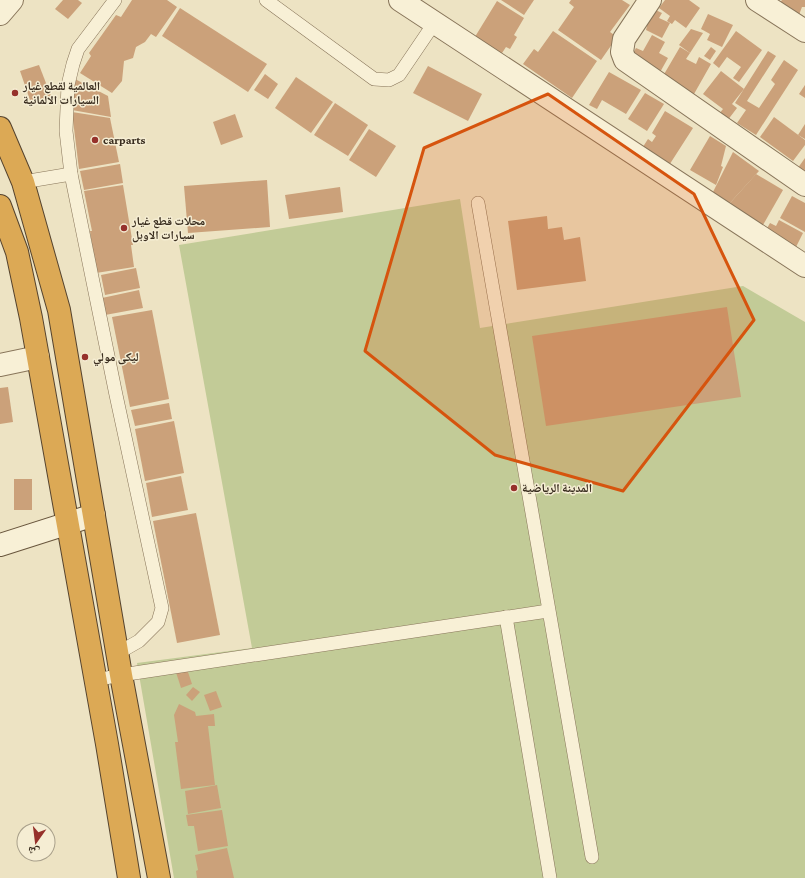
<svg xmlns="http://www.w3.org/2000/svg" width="805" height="878" font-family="'Crimson Pro','Noto Naskh Arabic',serif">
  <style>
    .green { fill: #c2cb97 }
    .building { fill: #cba17a }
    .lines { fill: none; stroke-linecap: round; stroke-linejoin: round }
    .lane-casing { stroke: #88755a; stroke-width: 14 }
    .street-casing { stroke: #88755a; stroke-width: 24 }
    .secondary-casing { stroke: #69563d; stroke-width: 24 }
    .highway-casing { stroke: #55432e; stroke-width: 24 }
    .lane { stroke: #f8f0d6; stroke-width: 13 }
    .street { stroke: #f8f0d6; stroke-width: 22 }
    .secondary { stroke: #f8f0d6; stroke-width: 22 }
    .highway { stroke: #dca955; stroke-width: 22 }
    .marked { fill: #d6540e; fill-opacity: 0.2; stroke: #d6540e; stroke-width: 3; stroke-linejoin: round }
    .poi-dot { fill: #96312b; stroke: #f5edd3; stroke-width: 1.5 }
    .labels { text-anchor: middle; stroke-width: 3; stroke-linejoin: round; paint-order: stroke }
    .poi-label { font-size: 12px; font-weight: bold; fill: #382c1e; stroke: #f5edd3; text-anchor: start }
  </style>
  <rect width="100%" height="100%" fill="#ede3c3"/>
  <polygon class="green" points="460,199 480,328 743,286 805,322 805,878 174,878 137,663 252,648 179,245"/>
  <g class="building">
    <polygon points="63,0 78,0 82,3 68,19 55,9"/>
    <polygon points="132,0 167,0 177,7 156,37 151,34 145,42 136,47 133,58 124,61 122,81 112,93 80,73 91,56 89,53 116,15 121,17"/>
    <polygon points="501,0 534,0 524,15"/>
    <polygon points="571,0 622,0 630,5 610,32 617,37 601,60 558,30 574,7 569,3"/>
    <polygon points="665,0 689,0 700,8 686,28 675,20 672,24 667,21 670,16 659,8"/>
    <polygon points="782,0 805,0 805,7 802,7 797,20 775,9"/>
    <polygon points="497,1 524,18 514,35 517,37 510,49 506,47 500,56 473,40"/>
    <polygon points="647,6 662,13 659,18 670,23 662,38 646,30 647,26 639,22"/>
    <polygon points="180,8 267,64 248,92 162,36"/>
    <polygon points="708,14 733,25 722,47 707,40 710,34 701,29"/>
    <polygon points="691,29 703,33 690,53 679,45"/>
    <polygon points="553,31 597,61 572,98 523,64 534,49 538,52"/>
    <polygon points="736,31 762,50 739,82 733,78 741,67 727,57 719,68 713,63"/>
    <polygon points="652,35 665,42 659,53 668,58 659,74 630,58 636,48 643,51"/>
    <polygon points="680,47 690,53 686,59 696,64 699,57 711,64 694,94 663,76"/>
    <polygon points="711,47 716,51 710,60 704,56"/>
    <polygon points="768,51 776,56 747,101 759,108 775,84 771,80 784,60 798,70 756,135 737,123 746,110 735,103"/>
    <polygon points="39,65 51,96 31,103 20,71"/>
    <polygon points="428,66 482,94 468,121 413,93"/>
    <polygon points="721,71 744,89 732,104 737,108 724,125 715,119 723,109 703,94"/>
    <polygon points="609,72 641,90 626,114 602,100 597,109 589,105"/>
    <polygon points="265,74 278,84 268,99 254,90"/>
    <polygon points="296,77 333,102 311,133 275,108"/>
    <polygon points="75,79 108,96 111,117 72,110"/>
    <polygon points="805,85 805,98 799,94"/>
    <polygon points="645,93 664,104 647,131 628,119"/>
    <polygon points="335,103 368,125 348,156 314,135"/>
    <polygon points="665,111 693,128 666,170 639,153 648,139 652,142 656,136 652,133"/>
    <polygon points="72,112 110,118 119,162 79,169"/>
    <polygon points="235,114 243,137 221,145 213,122"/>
    <polygon points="774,117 805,140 805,145 793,161 760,137"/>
    <polygon points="805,124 805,139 798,135"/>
    <polygon points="369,129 396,146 376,177 349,160"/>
    <polygon points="710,136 726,146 721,166 723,167 716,185 690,170"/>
    <polygon points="733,152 759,171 729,204 712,194"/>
    <polygon points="805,158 805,179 795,172"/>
    <polygon points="120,164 123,183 84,190 80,171"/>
    <polygon points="756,174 783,190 759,232 729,204"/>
    <polygon points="267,180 270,227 188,233 184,186"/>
    <polygon points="123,185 133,245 131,245 134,267 96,273 90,231 92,231 84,191"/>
    <polygon points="340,187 343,212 289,219 285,195"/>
    <polygon points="792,196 805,203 805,232 780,218"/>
    <polygon points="547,216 548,229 562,227 564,240 580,237 586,281 517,290 508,221"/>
    <polygon points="779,220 803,233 795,249 765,232 770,223 776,226"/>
    <polygon points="136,268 140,288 105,295 101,275"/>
    <polygon points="139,290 143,308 105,315 102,298"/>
    <polygon points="727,307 741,397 546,426 532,336"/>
    <polygon points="152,310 169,399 130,407 112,317"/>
    <polygon points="8,387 13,422 0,424 0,388"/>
    <polygon points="169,403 172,419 135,426 131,410"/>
    <polygon points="174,421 184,473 145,481 135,429"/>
    <polygon points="181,476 188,510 152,517 146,483"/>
    <rect x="14" y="479" width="18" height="31"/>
    <polygon points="196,513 220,635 177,643 153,521"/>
    <polygon points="186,666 192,684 181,688 175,669"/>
    <polygon points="193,687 200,692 192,701 186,695"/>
    <polygon points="216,691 222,707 210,711 204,695"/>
    <polygon points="179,704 195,712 196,716 214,714 215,726 208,726 215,785 181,789 175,742 178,742 174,715"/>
    <polygon points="217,785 221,808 188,814 185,791"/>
    <polygon points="222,810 228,846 198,851 194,826 188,826 186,815"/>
    <polygon points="227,848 234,878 197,878 196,871 198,870 195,855"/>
  </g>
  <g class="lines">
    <defs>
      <g id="lane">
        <polyline points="115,0 78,49 73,64 68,85 66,131 71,174 116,395 162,608 158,622 139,641 118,653"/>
        <polyline points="266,0 374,79 389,80 399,75 435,22"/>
        <polyline points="23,182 71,174"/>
        <polyline points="478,203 592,857"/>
        <polyline points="506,617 550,878"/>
        <polyline points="96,680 121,675 548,611"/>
      </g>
      <g id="street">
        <polyline points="400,0 805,266"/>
        <polyline points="650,0 624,39 622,52 625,60 805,185"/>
        <polyline points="757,0 805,31"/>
        <polyline points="0,14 12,0"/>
        <polyline points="0,365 38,357"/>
      </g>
      <polyline id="secondary" points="0,545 94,515"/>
      <g id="highway">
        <polyline points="0,128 23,182 59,310 121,675 159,878"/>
        <polyline points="0,206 17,252 31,318 107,744 129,878"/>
      </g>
    </defs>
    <use href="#lane" class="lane-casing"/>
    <use href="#street" class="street-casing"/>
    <use href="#secondary" class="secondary-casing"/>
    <use href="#highway" class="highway-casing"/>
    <use href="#lane" class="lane"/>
    <use href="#street" class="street"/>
    <use href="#secondary" class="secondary"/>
    <use href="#highway" class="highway"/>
  </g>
  <path class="marked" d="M 548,94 L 694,194 L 754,320 L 623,491 L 495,455 L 365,351 L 424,148 Z"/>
  <g class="poi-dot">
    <circle cx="15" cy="93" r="4"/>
    <circle cx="95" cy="140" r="4"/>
    <circle cx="124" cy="228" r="4"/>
    <circle cx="85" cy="357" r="4"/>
    <circle cx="514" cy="488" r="4"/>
  </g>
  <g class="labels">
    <g class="poi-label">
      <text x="23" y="90">العالمية لقطع غيار<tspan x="23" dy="14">السيارات الالمانية</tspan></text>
      <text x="103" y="144">carparts</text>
      <text x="132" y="225">محلات قطع غيار<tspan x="132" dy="14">سيارات الاوبل</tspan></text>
      <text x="93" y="361">ليكى مولي</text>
      <text x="522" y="492">المدينة الرياضية</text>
    </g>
  </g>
  <g transform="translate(36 842) rotate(194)"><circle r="19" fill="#f5edd3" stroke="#a9a08b"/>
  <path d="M0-3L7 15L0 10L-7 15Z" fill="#96312b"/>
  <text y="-6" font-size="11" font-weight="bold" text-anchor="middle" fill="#382c1e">ش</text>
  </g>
</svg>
